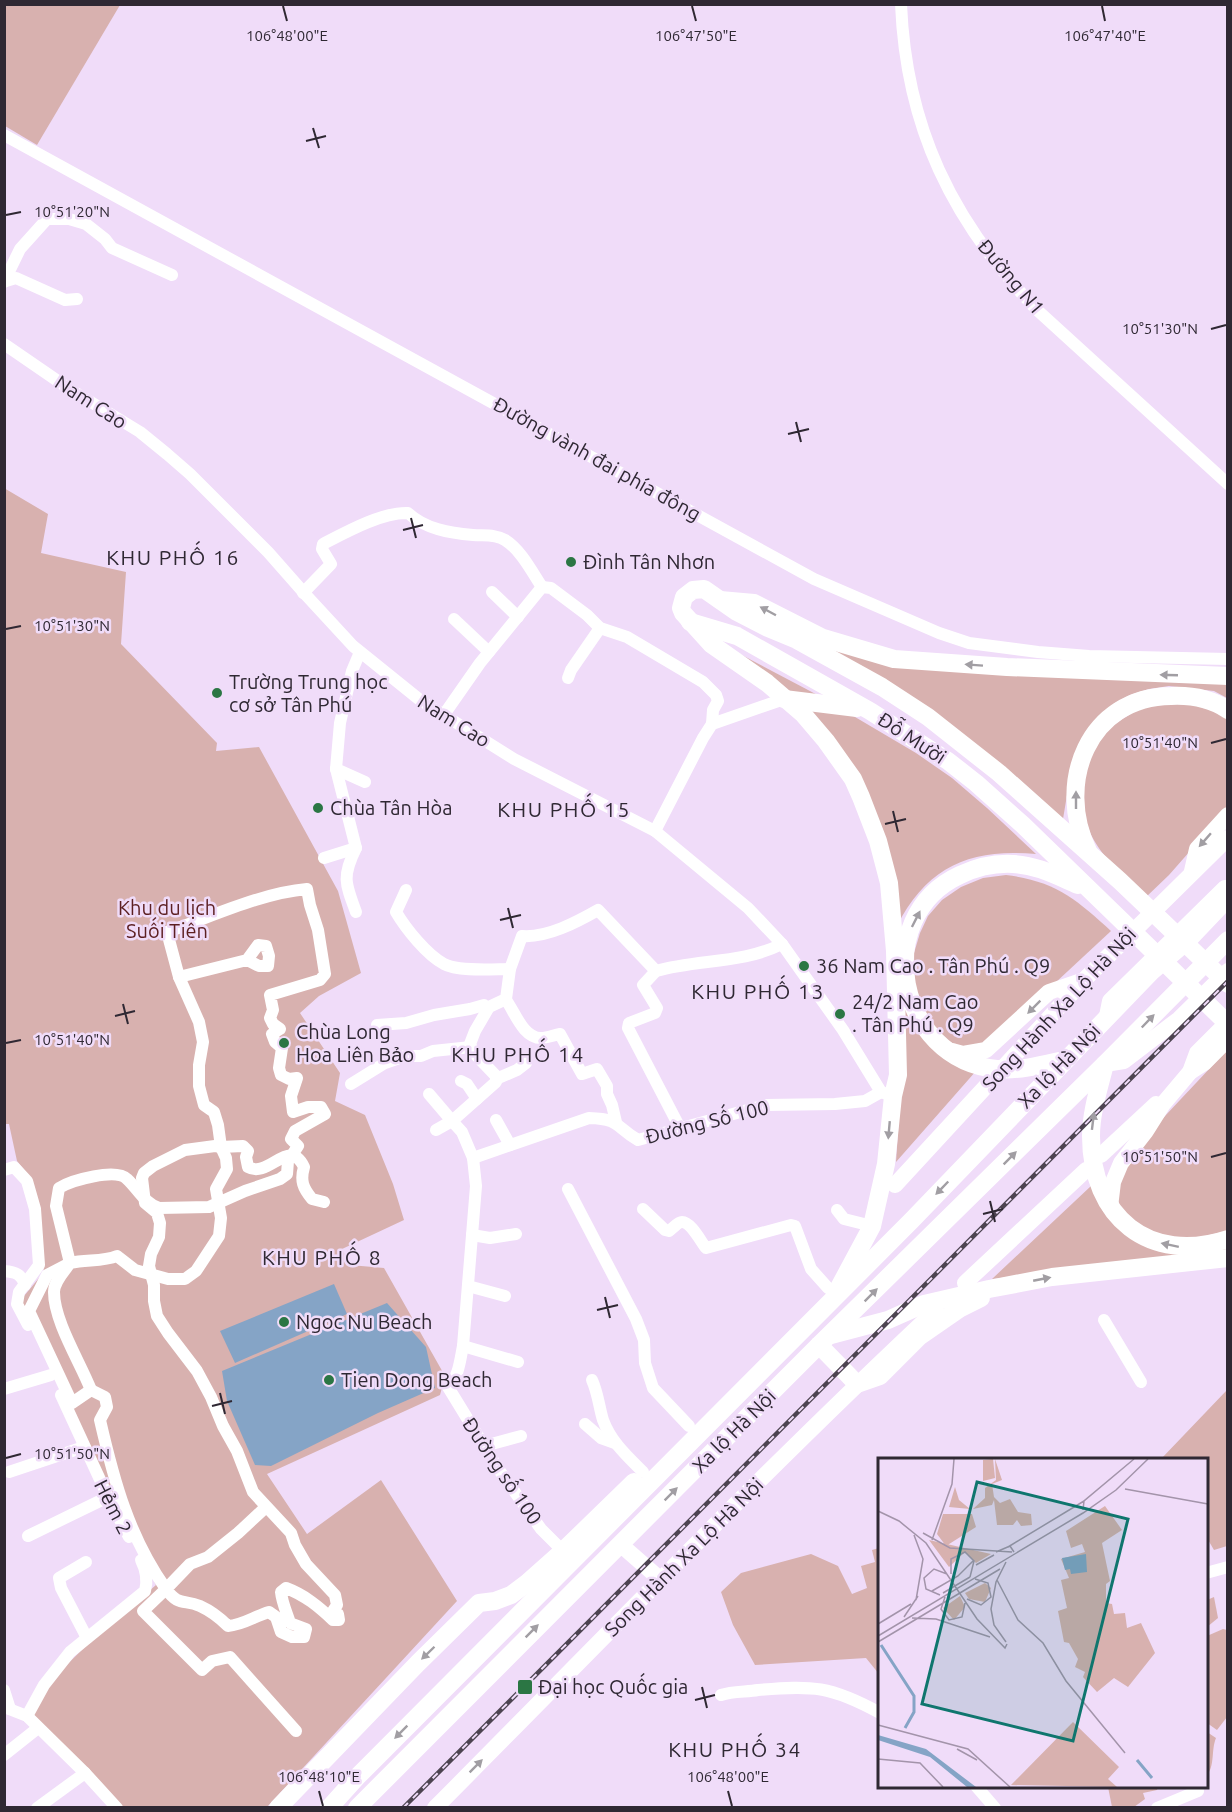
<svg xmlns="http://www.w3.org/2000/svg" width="1232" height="1812" font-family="Ubuntu,sans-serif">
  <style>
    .green { fill: #d8b1af }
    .water { fill: #85a4c6 }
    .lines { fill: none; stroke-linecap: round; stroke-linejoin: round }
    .minor { stroke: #fff; stroke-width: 12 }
    .major { stroke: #fff; stroke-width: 16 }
    .highway { stroke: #fff; stroke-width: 18 }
    .rail-casing { stroke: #4d4451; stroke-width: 4.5 }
    .rail { stroke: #f0dcf9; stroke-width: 2; stroke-dasharray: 7; stroke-linecap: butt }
    .oneway { fill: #a19ea3 }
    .ticks { fill: none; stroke: #2f2833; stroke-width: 2 }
    .poi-dot { fill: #2b7644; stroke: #f0dcf9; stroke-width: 2 }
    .labels { text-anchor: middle; stroke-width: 5; stroke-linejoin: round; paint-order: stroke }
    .street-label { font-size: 20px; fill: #2f2833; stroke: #f0dcf9 }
    .poi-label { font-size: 20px; fill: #2f2833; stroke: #f0dcf9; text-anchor: start }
    .park-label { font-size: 20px; fill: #5c1f21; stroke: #f0dcf9 }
    .neighbourhood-label { font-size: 21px; letter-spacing: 1.5px; fill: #2f2833; stroke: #f0dcf9 }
    .inset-river { fill: none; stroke: #85a4c6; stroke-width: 3 }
    .inset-road { fill: none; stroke: #a394aa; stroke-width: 1.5 }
    .view { fill: #0f766e; fill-opacity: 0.15; stroke: #0f766e; stroke-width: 3 }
    .inset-edge { fill: none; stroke: #2f2833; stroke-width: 3 }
    .ticks-label { font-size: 15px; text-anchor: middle; fill: #2f2833; stroke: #f0dcf9; stroke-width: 5; stroke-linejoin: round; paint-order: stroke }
  </style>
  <rect width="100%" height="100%" fill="#f0dcf9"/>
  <g class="green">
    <polygon points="5,4 120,5 37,145 5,126"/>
    <polygon points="4,488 48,514 41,553 126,572 121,644 217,743 216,751 259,747 338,891 361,973 319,996 300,1013 340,1073 335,1101 365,1115 393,1184 404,1220 342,1249 350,1265 384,1268 445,1376 440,1395 267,1474 307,1534 381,1480 457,1601 267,1807 115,1807 31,1721 44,1687 88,1644 156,1585 19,1302 44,1272 30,1177 17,1161 9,1124 5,1124"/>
    <polygon points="810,639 880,662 1227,682 1227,698 1214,691 1169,686 1149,689 1130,695 1115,703 1071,771 1063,819"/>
    <polygon points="719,643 827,700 789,694"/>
    <path d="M 1186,702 L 1220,713 L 1227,719 L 1227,809 L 1169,875 L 1145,898 C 1125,877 1097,854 1088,827 C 1077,796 1086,751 1110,728 C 1115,723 1123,719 1129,715 C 1133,712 1139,707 1144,705 C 1156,701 1173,703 1186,702 Z"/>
    <path d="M 800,705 L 850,714 L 916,753 L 952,778 L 987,808 L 1036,854 C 971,848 927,866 897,926 L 875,823 Z"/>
    <path d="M 1006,875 C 1055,881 1076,899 1111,931 L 983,1050 L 965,1050 L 939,1036 L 915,992 L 914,953 L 920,933 L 928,916 L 942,900 L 961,887 L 983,878 Z"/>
    <polygon points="899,996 976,1071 896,1162 901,1088"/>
    <polygon points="1227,1050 1227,1231 1188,1240 1150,1232 1122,1212 1116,1195 1117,1183 1149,1133"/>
    <polygon points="1091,1186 1121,1229 1227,1245 1227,1251 992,1279"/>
    <polygon points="1227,1390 1227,1546 1214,1550 1207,1538 1206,1460 1161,1459"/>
    <polygon points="879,1548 879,1674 866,1658 755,1665 733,1625 721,1592 741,1573 811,1554 838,1566 852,1594 867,1588 861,1566 875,1562 872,1550"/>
    <polygon points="1214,1597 1218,1618 1207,1627 1207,1600"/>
    <polygon points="1223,1629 1227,1630 1227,1717 1217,1730 1207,1723 1207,1636"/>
    <path d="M 1207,1732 L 1216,1738 C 1211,1750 1215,1766 1207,1775 Z"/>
    <polygon points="1108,1787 1158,1787 1157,1790 1143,1793 1145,1799 1134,1807 1112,1807"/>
  </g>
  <g class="water">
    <polygon points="334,1284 347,1314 235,1363 220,1331"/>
    <polygon points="387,1303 426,1347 435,1388 378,1413 271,1466 255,1465 227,1401 222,1371"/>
  </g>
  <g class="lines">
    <g class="minor">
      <path d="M 901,4 C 906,127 952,221 1036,309 L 1228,484"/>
      <polyline points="4,135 814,579 939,633 969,643 1038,652 1089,656 1228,659"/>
      <polyline points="6,281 16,278 65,300 77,299"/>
      <polyline points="4,282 20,249 47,219 69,219 86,224 105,239 112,248 172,275"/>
      <polyline points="4,344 68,388 140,432 167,454 190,474 268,552 305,594 353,646 420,700 514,759 655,831 748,908 782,944 843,1030 881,1092 893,1096"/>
      <polyline points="492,592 518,617"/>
      <path d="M 303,593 L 331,564 L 322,549 L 323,544 C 346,532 382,512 408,513 C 425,529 450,533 473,535 C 484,536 495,534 505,540 C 521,550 532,572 542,587"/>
      <polyline points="454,619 489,652"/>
      <polyline points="568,678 571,670 600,628"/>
      <polyline points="443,716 480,663 542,587 551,588 587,615 600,628 627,637 703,682 716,695 718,701 713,710 712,724"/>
      <polyline points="336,769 365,782"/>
      <polyline points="655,831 703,738 712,724 784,699"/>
      <path d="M 356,848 C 342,876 345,883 356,912"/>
      <polyline points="324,858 356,848 336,769 340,723 352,671 360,652"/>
      <path d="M 406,890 L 396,912 C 406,929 427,955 444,964 C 458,972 494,969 510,969"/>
      <path d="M 247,960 L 258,945 L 266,946 L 269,956 L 268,966 L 259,966 L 247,960 L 179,977 L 167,932 C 211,917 261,893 307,889 L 310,905 L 318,930 L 325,974 L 320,980 L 270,995 L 273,1010 L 270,1018 L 273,1024 L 280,1029 L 272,1034 L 275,1042 L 282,1048 L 279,1068 L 281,1075 L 289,1079 L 297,1078 L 291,1096 L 293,1112 L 308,1107 L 321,1107 L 325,1114 L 295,1131 L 291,1139 L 298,1146 L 288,1161 L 287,1174 L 280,1179 L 245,1191 L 209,1207 L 159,1208 C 144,1203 138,1189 127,1179 C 116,1168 72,1180 59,1188 L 56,1206 L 70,1263 L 47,1275 L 29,1311 L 72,1403 L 91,1390 L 105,1397 L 107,1407 L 100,1420 C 114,1481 129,1537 166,1589 L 143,1611 L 202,1670 L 212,1661 L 230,1657 L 296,1731"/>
      <polyline points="656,971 643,985 657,1008 655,1013 629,1023 628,1028 680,1128"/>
      <path d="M 506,1000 C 515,1012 523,1038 541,1038 C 547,1038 554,1035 560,1034 L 582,1074 L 597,1069 L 607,1086 L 607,1094 L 612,1105 L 616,1122"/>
      <polyline points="377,1025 406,1023 434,1015 470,1009 484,1005"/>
      <polyline points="496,1079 517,1070 526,1063"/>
      <polyline points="461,1081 467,1084 477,1099"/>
      <polyline points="351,1084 385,1063 405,1056 421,1056 433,1051 471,1047"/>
      <polyline points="429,1094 452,1121 436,1130"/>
      <polyline points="496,1120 510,1145"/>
      <path d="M 473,1158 L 589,1118 C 621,1119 614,1126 638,1140 L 766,1105 L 835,1104 L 865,1101 L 881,1092"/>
      <polyline points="4,1170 14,1167 27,1181 35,1209 39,1265 19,1292 17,1304 28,1325"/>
      <polyline points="568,1189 636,1319 644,1340 645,1363 653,1388 689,1426"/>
      <path d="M 643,1209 L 665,1230 L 669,1231 C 673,1228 678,1222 682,1222 C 691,1222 701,1242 706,1248 L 791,1225 L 795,1226 L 811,1269 L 828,1288"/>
      <polyline points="837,1210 844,1219 872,1226"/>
      <polyline points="472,1235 490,1238 516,1234"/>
      <path d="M 4,1271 C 16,1272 21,1274 25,1285"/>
      <polyline points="468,1286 505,1296"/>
      <polyline points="1104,1320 1141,1382"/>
      <polyline points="463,1346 518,1362"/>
      <path d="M 592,1380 C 598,1393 599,1407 603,1420 C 611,1442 628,1457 643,1472"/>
      <polyline points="4,1389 51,1375"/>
      <path d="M 91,1390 C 80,1362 54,1321 54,1292 C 54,1281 64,1272 70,1263 C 86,1259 102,1262 117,1256 L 135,1270 L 168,1279 L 185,1279 L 196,1271 L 219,1236 L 221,1218 L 216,1189 L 227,1169 L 226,1158 L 221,1147 L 218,1125 L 214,1112 L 204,1105 L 199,1086 L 199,1065 L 203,1042 L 199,1022 L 179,977"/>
      <polyline points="61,1395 108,1497 129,1537"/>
      <polyline points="585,1424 601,1438 615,1443"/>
      <polyline points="484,1446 521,1436"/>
      <polyline points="9,1472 84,1447"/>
      <path d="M 266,1507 L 238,1533 L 208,1557 L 190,1564 L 166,1589 C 179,1607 184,1599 200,1606 C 211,1611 220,1618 228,1626 C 243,1625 255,1616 269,1612 L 276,1617 L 281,1632 L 292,1637 L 304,1637 L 306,1629 L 290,1623 C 287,1613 282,1603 281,1592 L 286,1588 C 305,1595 319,1607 333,1620 L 339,1620 L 338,1614 L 333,1611 L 337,1605 L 335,1595 L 306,1564 L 295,1545 L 291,1533 L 253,1492 L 237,1451 L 223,1426 L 211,1397 L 197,1371 L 168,1333 L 157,1316 L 154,1301 L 154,1285 L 149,1266 L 151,1254 L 159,1237 L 160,1223 L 157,1213 L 145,1203 L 142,1178 L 144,1173 L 153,1166 L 185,1150 L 215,1146 L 221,1147 L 243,1146 L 248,1151 L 246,1157 L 248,1167 C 269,1179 289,1136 304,1167 C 300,1181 303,1188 312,1199 L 324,1202"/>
      <polyline points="28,1536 108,1497"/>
      <path d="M 563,1551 L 541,1529 L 497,1467 L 448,1387 C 459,1377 460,1360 463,1346 L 476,1186 L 473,1158 L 462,1132 L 452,1121 L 496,1082 L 496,1076 L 473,1052 L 470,1044 L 475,1031 L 489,1007 L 506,999 L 510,969 L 522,936 C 547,938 577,922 598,910 L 656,971 C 698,959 742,964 782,944"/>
      <polyline points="86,1562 59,1578 61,1588 87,1638"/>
      <polyline points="1206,1573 1228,1567"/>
      <polyline points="4,1690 10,1709"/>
      <path d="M 721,1695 C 732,1691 747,1692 758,1690 C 812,1685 831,1686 880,1713"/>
      <polyline points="4,1707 27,1716 85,1773 117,1808"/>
      <path d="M 27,1716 L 44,1685 L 70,1652 L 145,1591 C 148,1580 146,1570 141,1560"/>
      <polyline points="4,1755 38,1728"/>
      <polyline points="976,1786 995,1808"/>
      <polyline points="37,1808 85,1773"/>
      <polyline points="1157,1808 1198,1791"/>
    </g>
    <g class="major">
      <polyline points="1192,871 1197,849 1228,815"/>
      <polyline points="1107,1016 1110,1001 1225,888 1228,888"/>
      <polyline points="952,1051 963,1054 986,1050 1049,992 1081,981"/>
      <polyline points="1105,1064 1124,1061 1179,1019 1228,971"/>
      <polyline points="1190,1072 1204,1063 1228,1039"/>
      <polyline points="1101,1155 1156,1104"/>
      <polyline points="895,1185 1084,980 1228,838"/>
      <polyline points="1110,1207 1113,1182 1121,1163 1146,1131 1163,1104 1190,1072 1197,1053 1228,1022"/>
      <polyline points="965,1283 1086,1170"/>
      <polyline points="620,1544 661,1580"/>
      <path d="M 435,1808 C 601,1641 764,1471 936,1310"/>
    </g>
    <g class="highway">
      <polyline points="720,600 754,603 823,638 894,659 1007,667 1228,676"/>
      <polyline points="690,622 737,636 870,711 948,761 976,783 1023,825 1228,1024"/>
      <polyline points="784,699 857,708"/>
      <path d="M 1088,851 C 1055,783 1088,697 1171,696 C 1192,695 1210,698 1228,710"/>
      <path d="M 1064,1060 C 1042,1065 1019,1071 997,1069 C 897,1060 869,917 960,875 C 977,867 995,863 1013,864 C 1037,865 1057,876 1078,885"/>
      <path d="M 1105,1064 C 1099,1088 1091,1112 1091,1136 C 1091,1217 1149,1265 1228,1239"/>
      <polyline points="835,1295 872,1226 886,1164 893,1096 898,1075 895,951 889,883 878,841 861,797 853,779 826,741 803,714 767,683 711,644 683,613 681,608 684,597 693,590 704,589 737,612 768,628 797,640 882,687 928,717 999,773 1120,881 1228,984"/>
      <polyline points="831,1335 888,1320 924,1304 989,1289 1052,1277 1228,1258"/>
      <polyline points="819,1345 857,1384 880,1376 920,1336 959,1309 981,1298"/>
      <polyline points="278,1808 418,1663 479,1603 495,1601 511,1595 527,1583 563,1551 634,1482"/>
      <polyline points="329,1808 357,1777 912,1220 1151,972 1187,941 1228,898"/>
      <polyline points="357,1808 819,1345 1105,1064 1228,940"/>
    </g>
    <defs>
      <polyline id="rail" points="403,1808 1228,981"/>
    </defs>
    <use href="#rail" class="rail-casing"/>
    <use href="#rail" class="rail"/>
  </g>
  <defs><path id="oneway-solid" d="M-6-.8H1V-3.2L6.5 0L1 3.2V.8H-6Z" transform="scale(1.5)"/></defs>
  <g class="oneway">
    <use href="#oneway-solid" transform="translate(768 611) rotate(-152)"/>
    <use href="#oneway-solid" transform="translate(974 665) rotate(-176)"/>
    <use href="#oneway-solid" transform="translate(1169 675) rotate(-178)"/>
    <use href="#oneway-solid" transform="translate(1076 800) rotate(-90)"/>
    <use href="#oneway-solid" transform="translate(1205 840) rotate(131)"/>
    <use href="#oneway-solid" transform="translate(916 919) rotate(-63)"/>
    <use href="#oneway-solid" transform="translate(1034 1007) rotate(135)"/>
    <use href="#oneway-solid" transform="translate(1148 1021) rotate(-46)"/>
    <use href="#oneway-solid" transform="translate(1093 1121) rotate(-83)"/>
    <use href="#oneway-solid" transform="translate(889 1130) rotate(95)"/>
    <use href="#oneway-solid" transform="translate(1010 1158) rotate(-45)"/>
    <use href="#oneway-solid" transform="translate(942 1188) rotate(134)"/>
    <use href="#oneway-solid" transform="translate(1170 1245) rotate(-168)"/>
    <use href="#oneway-solid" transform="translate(1042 1279) rotate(-11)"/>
    <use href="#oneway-solid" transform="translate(871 1295) rotate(-45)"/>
    <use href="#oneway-solid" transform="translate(671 1494) rotate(-45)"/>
    <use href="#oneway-solid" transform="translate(532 1631) rotate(-45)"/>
    <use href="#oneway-solid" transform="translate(428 1653) rotate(136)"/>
    <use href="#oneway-solid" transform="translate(401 1732) rotate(135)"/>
    <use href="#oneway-solid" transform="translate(476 1766) rotate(-45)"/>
  </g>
  <path class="ticks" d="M 283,6 L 287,21M 692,6 L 696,21M 1102,6 L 1105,21M 313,128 L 319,148M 306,141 L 326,136M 6,215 L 21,212M 1211,329 L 1226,325M 796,422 L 801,442M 788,434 L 809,429M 411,518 L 416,538M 403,530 L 423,525M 6,629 L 21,626M 1211,743 L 1226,739M 893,811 L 898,832M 885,824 L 906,819M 508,908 L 513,928M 500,920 L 521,915M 123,1004 L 128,1024M 115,1016 L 135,1011M 6,1043 L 21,1040M 1211,1157 L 1226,1153M 990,1201 L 995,1222M 983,1214 L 1003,1209M 605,1297 L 610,1318M 597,1310 L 618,1305M 220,1393 L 225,1414M 212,1406 L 232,1401M 6,1458 L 21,1454M 702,1687 L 707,1708M 695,1700 L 715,1695M 319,1791 L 323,1806M 728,1791 L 732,1806"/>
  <g class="poi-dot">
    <circle cx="571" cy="562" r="6"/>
    <circle cx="217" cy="693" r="6"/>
    <circle cx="318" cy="808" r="6"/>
    <circle cx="804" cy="966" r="6"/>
    <circle cx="840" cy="1014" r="6"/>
    <circle cx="284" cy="1043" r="6"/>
    <circle cx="284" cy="1322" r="6"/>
    <circle cx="329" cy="1380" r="6"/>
    <rect x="517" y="1679" width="16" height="16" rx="3"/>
  </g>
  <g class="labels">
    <g class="street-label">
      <text transform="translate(1011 277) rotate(50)" y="7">Đường N1</text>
      <text transform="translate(91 402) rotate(33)" y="7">Nam Cao</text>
      <text transform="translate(597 459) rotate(29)" y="7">Đường vành đai phía đông</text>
      <text transform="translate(454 721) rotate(32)" y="7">Nam Cao</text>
      <text transform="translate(912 738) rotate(33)" y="7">Đỗ Mười</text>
      <text transform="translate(1059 1009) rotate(-47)" y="7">Song Hành Xa Lộ Hà Nội</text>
      <text transform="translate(1059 1066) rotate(-46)" y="7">Xa lộ Hà Nội</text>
      <text transform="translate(707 1122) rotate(-14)" y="7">Đường Số 100</text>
      <text transform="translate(734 1431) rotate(-45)" y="7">Xa lộ Hà Nội</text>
      <text transform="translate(502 1471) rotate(56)" y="7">Đường số 100</text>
      <text transform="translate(113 1507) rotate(63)" y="7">Hẻm 2</text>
      <text transform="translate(684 1557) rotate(-45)" y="7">Song Hành Xa Lộ Hà Nội</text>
    </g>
    <g class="poi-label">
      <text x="583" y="569">Đình Tân Nhơn</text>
      <text x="229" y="689">Trường Trung học<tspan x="229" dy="23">cơ sở Tân Phú</tspan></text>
      <text x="330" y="815">Chùa Tân Hòa</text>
      <text x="816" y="973">36 Nam Cao . Tân Phú . Q9</text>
      <text x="852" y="1009">24/2 Nam Cao<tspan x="852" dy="23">. Tân Phú . Q9</tspan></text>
      <text x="296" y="1039">Chùa Long<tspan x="296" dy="23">Hoa Liên Bảo</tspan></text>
      <text x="296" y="1329">Ngoc Nu Beach</text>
      <text x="341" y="1387">Tien Dong Beach</text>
      <text x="538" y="1694">Đại học Quốc gia</text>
    </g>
    <g class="park-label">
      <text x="167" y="915">Khu du lịch<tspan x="167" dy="23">Suối Tiên</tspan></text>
    </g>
    <g class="neighbourhood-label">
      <text x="173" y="565">KHU PHỐ 16</text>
      <text x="564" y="817">KHU PHỐ 15</text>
      <text x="758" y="999">KHU PHỐ 13</text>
      <text x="518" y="1062">KHU PHỐ 14</text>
      <text x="322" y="1265">KHU PHỐ 8</text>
      <text x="735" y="1757">KHU PHỐ 34</text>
    </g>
  </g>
  <g transform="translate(878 1458)">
    <rect width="330" height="330" fill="#f0dcf9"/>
    <path d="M 115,1 L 117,20 L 105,23 L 105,2 ZM 117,1 L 124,22 L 114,26 L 116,39 L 122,45 L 132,41 L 140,54 L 153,56 L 154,67 L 143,68 L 139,62 L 135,67 L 119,67 L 116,42 L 114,47 L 95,51 L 107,40 L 107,30 L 118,22 ZM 77,29 L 81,42 L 92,51 L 71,49 ZM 227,48 L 244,72 L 224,85 L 232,123 L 228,126 L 228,145 L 234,146 L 236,156 L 247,155 L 249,170 L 263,165 L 277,195 L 250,229 L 236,220 L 219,234 L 205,219 L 207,214 L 197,209 L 200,201 L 191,185 L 186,184 L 180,153 L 189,150 L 183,122 L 191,120 L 183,101 L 207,94 L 204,86 L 193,90 L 188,73 ZM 65,56 L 94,56 L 98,69 L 68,88 L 59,76 ZM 51,82 L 113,96 L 98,105 L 87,94 L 71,109 ZM 107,125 L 113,130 L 107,144 L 91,141 L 87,135 ZM 82,138 L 87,149 L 76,162 L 65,150 ZM 195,264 L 241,309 L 230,321 L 239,329 L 133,327 Z" fill="#d8b1af"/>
    <path d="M 208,96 L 209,114 L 193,116 L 192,111 L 187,112 L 184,100 ZM 0,277 L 48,291 L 98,329 L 89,329 L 52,299 L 0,282 Z" fill="#85a4c6"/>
    <path class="inset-river" d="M 3,187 L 36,238 L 36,254 L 27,270M 259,302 L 274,320"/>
    <path class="inset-road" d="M 247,31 L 330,46M 205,52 L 206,43 L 256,1M 0,53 L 21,63 L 48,85 L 99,161 L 127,190 L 129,186M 45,75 L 72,90 L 134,94M 36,77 L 45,101 L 38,142M 54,82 L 74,26 L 76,1M 130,89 L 206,43M 118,94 L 132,88 L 136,94M 128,104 L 118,124 L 113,151 L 116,167 L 128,184M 98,107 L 116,97M 73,116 L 73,101 L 87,94 L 96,103 L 92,119M 119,122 L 140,162 L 165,185 L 188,223 L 247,295M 54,133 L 80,118 L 96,102M 65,135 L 92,119M 62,137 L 48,131 L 46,120 L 56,111 L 69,116M 67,139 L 63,151 L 71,162 L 84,159 L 87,145M 89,141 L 103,147 L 113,139 L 110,125 L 97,121M 26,159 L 40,138M 34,160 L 58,161 L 112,179M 0,166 L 33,146M 0,178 L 205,55 L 238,32 L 270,1M 0,184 L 122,111M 0,267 L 90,291 L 132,329M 79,291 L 99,302M 0,301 L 42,305 L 65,329"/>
    <path class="view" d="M 99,24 L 250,61 L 195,283 L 44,246 Z"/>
    <rect width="330" height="330" class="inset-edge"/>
  </g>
  <g class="ticks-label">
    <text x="287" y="41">106°48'00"E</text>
    <text x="696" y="41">106°47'50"E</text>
    <text x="1105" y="41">106°47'40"E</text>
    <text x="72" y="217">10°51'20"N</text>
    <text x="1160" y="334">10°51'30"N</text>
    <text x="72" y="631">10°51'30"N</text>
    <text x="1160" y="748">10°51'40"N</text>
    <text x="72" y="1045">10°51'40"N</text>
    <text x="1160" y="1162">10°51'50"N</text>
    <text x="72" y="1459">10°51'50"N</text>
    <text x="319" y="1782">106°48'10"E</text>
    <text x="728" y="1782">106°48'00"E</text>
  </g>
  <rect width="1232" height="1812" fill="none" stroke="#2f2833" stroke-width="12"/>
</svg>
